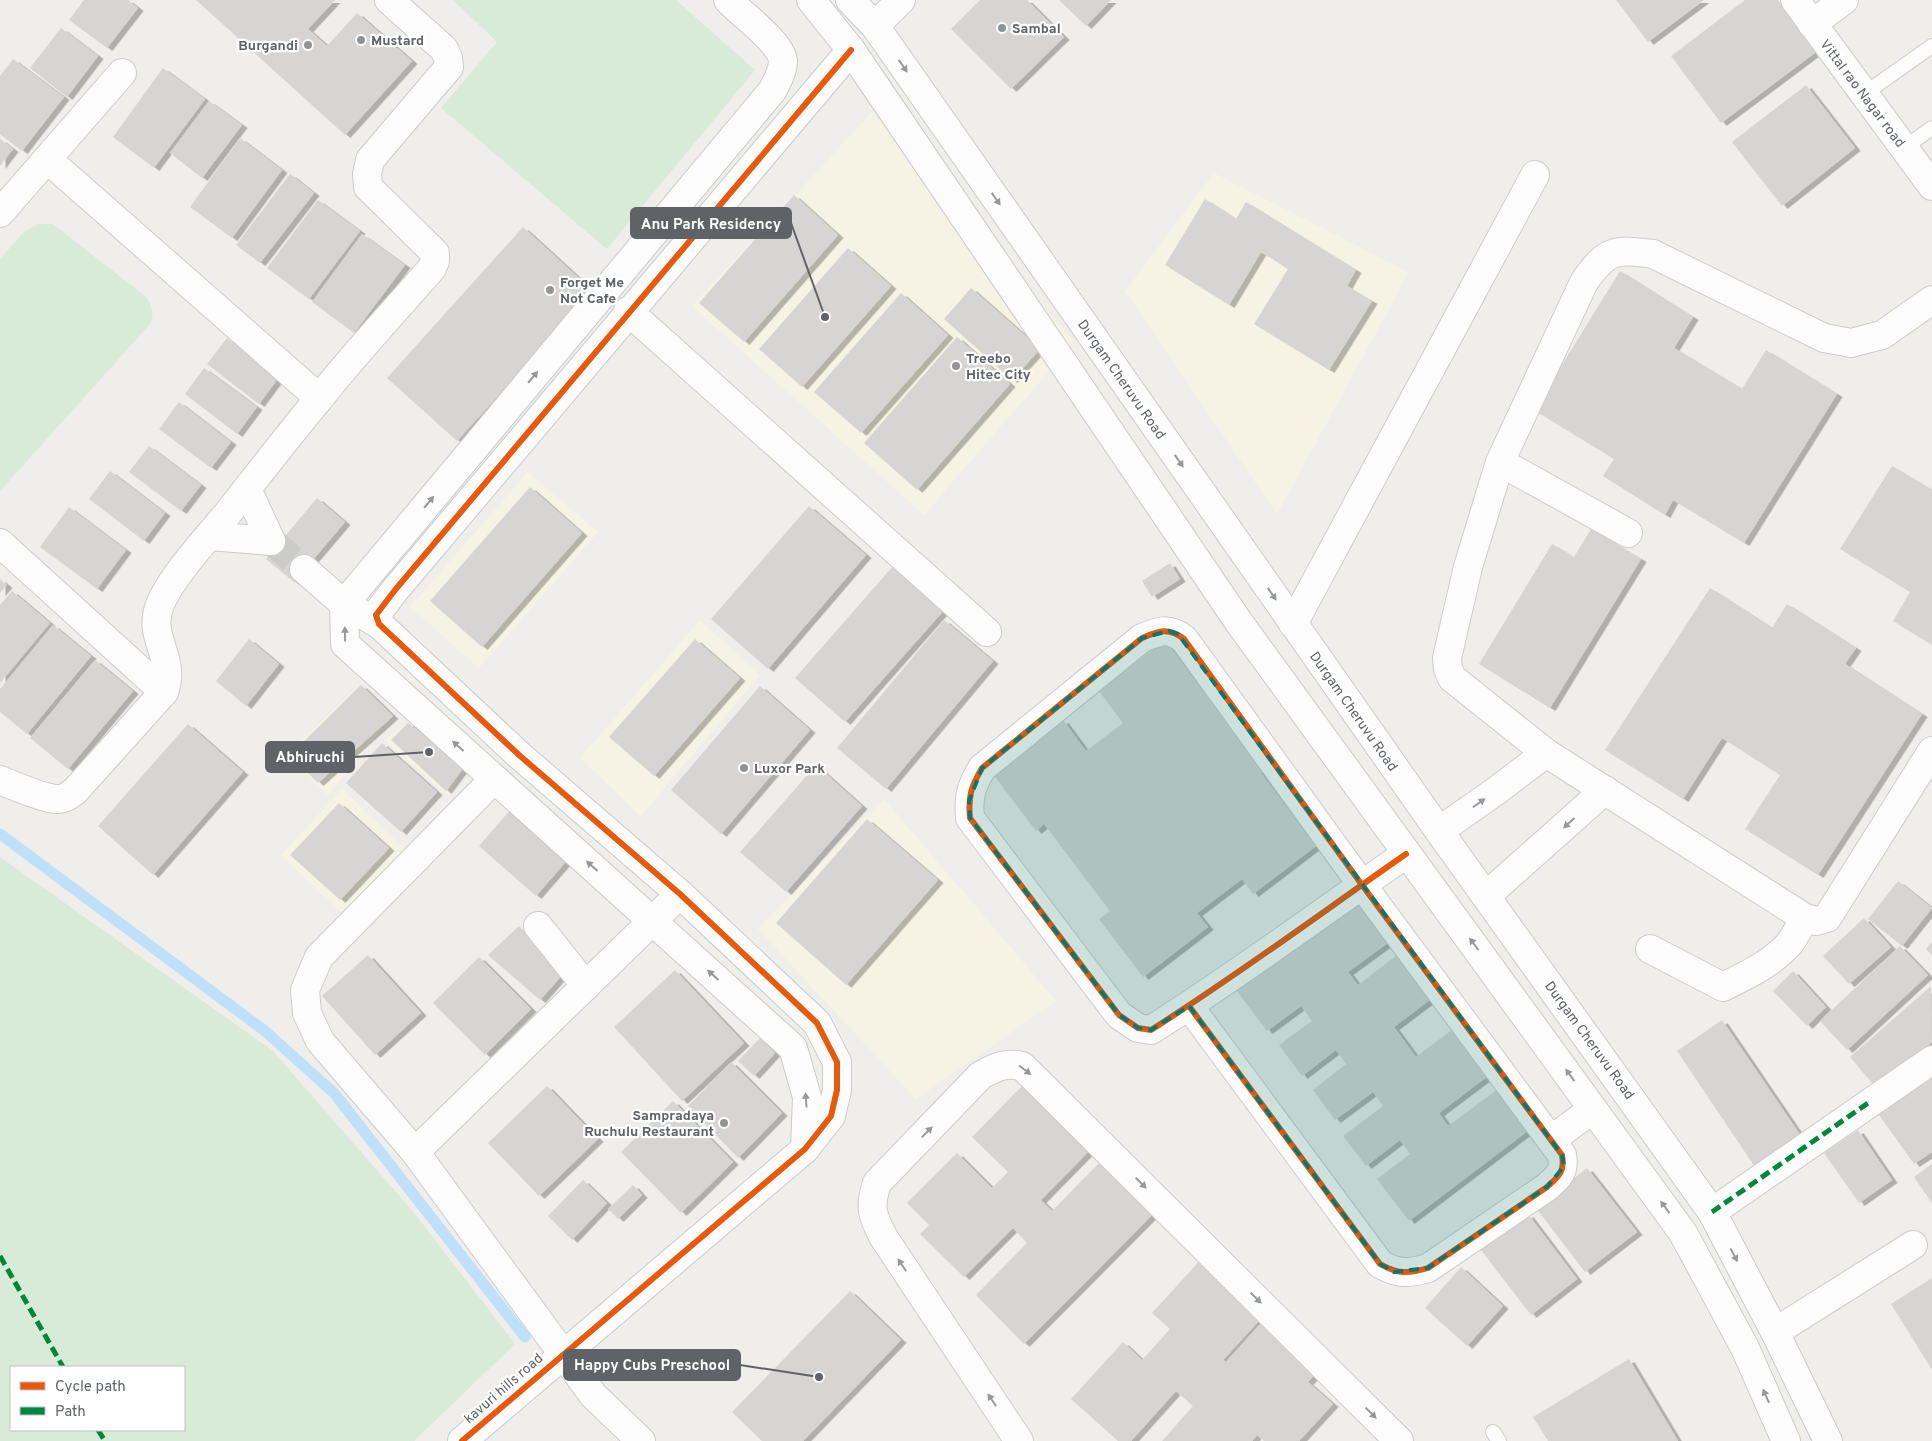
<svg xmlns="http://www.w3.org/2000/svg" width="1932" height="1441" font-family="Overpass,sans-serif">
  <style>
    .commercial { fill: #f7f3e4 }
    .green { fill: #d8ebd6; fill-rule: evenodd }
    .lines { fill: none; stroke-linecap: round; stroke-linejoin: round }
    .stream { stroke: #bfe0f9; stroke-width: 11 }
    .building { fill: #d6d5d3; filter: url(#shadow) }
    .street-tunnel { stroke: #cbcbca; stroke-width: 28; stroke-dasharray: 28 14; stroke-linecap: butt }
    .lane-casing { stroke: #cbcccc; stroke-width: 16 }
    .street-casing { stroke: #cbcccc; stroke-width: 30 }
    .secondary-casing { stroke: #cacacb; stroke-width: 30 }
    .lane { stroke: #fdfcfc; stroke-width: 14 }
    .street { stroke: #fdfcfc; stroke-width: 28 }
    .secondary { stroke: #fdfcfc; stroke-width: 28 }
    .quiet { stroke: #00873e; stroke-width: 5; stroke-dasharray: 10 5; stroke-linecap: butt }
    .cycleway-casing { stroke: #fff; stroke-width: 9 }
    .cycleway { stroke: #e8590c; stroke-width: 6 }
    .oneway { fill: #96999c }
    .marked { fill: #0f766e; fill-opacity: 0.2; stroke: #0f766e; stroke-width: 4; stroke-dasharray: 10 6; stroke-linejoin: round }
    .poi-dot { fill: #919496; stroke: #fff; stroke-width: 2 }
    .labels { text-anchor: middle; stroke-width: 4.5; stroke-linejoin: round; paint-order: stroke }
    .poi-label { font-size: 14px; font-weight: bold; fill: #5f6368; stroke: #fff; text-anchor: start }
    .street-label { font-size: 14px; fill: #5f6368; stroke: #fff }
    .leader { fill: none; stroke: #5f6368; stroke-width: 2 }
    .callout-dot { fill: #5f6368; stroke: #fff; stroke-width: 2 }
    .callout { fill: #5f6368; stroke: #5f6368; stroke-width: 2 }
    .callout-label { font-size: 15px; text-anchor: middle; font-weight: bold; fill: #fff }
  </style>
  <defs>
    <filter id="shadow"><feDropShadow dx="5.5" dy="3" stdDeviation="0" flood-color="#0004"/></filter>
  </defs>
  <rect width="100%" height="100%" fill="#efeeea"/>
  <g class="commercial">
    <polygon points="876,108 1074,342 924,515 692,306"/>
    <polygon points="1214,173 1409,272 1277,514 1125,291"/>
    <polygon points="528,472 598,532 479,668 410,607"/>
    <polygon points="700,620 760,675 641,816 580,758"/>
    <polygon points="354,691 393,716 328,795 285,755"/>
    <polygon points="408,723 464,767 449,797 385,740"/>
    <polygon points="342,789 406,850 344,915 281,855"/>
    <polygon points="884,799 1056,1001 916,1099 758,929"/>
  </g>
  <g class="green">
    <polygon points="453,0 676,0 755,70 607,249 441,108 497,42"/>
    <path d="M 38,224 L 53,224 L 146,297 C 152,306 155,314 150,324 L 0,491 L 0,259 L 23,233 Z"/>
    <path d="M 0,857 L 273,1051 L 415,1214 L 515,1344 L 414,1441 L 0,1441 ZM 11,1367 L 184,1367 L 184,1430 L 11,1430 Z"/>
  </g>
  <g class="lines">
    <polyline class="stream" points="0,834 265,1031 334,1093 525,1337"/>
  </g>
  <g class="building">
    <polygon points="84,0 128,0 138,8 107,48 69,20"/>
    <polygon points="196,0 335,0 308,29 327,46 357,13 412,61 345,135"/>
    <polygon points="980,0 1027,0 1064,37 1011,89 951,29"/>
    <polygon points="1059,0 1111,0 1086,26"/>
    <polygon points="1616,0 1704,0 1648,42"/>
    <polygon points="1745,0 1778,0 1816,52 1721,123 1671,56"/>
    <polygon points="61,28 98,56 67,97 30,68"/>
    <polygon points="13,59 64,97 22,151 0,134 0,76"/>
    <polygon points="163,68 205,99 154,168 113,137"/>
    <polygon points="1806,85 1855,148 1782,206 1732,142"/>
    <polygon points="209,101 242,125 202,178 170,153"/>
    <polygon points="240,138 282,170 232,238 190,207"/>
    <polygon points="0,139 13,149 0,166"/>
    <polygon points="290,174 314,193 260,263 236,245"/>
    <polygon points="794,195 838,235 744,342 699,303"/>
    <polygon points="1205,199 1236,219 1246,202 1356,270 1347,286 1372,301 1329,370 1254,324 1288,269 1261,252 1229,305 1165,265"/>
    <polygon points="318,200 360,231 309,299 267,268"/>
    <polygon points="523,227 593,291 457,441 387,378"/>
    <polygon points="362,234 405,265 354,333 312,302"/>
    <polygon points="848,248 891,286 802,387 759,349"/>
    <polygon points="1620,271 1693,317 1674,348 1742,389 1766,350 1837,394 1744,543 1673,500 1665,515 1603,476 1614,459 1534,410"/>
    <polygon points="971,288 1040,349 1012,380 944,319"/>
    <polygon points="901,293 948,335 861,433 814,392"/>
    <polygon points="957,337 1010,384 917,490 864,443"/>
    <polygon points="227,338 279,377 259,404 207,364"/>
    <polygon points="204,368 257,407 237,434 185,394"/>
    <polygon points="179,402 231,442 211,468 159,429"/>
    <polygon points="149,446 201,485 181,511 129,472"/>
    <polygon points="1892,466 1932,490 1932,645 1893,621 1910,592 1840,549"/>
    <polygon points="110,471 165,513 144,541 89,499"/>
    <polygon points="530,487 582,533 482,647 430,601"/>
    <polygon points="317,498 345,522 294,582 266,559"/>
    <polygon points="809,506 866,555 768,669 711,619"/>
    <polygon points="69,507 126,550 97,589 40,547"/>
    <polygon points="1591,529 1641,559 1550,708 1479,664 1552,544 1574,557"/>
    <polygon points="901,557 952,601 845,722 795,678"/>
    <polygon points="1170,563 1180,579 1152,597 1142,581"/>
    <polygon points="0,579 7,585 0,593"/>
    <polygon points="1710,588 1772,628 1787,604 1856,648 1845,664 1922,714 1818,875 1745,829 1780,775 1722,738 1683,799 1605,750"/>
    <polygon points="12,591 50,623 0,683 0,605"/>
    <polygon points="944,620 993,661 886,789 837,748"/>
    <polygon points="53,625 91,656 27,734 0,712 0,689"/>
    <polygon points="249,639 279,664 246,706 216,681"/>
    <polygon points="695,639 740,678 654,776 609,737"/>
    <polygon points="1165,640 1264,772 1261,773 1316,846 1253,894 1242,879 1197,913 1208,927 1143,977 1099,919 1110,911 1044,824 1036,831 993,774 1063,720 1086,751 1123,723 1099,691"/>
    <polygon points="95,660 133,691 68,769 30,738"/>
    <polygon points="361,685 393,716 318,783 290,755"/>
    <polygon points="760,686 810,730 721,834 671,790"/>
    <polygon points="408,723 464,767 446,791 391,740"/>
    <polygon points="188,724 243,772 153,875 98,826"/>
    <polygon points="382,743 437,792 401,832 346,783"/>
    <polygon points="816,765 862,806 786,892 740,852"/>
    <polygon points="339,803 389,848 340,900 290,855"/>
    <polygon points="512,808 569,858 536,896 479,846"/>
    <polygon points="867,819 938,880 846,985 776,923"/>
    <polygon points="1898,881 1932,908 1902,946 1868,919"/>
    <polygon points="1356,899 1389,942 1348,972 1358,985 1397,955 1431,999 1394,1027 1416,1057 1453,1029 1488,1076 1439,1113 1448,1126 1498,1089 1529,1130 1409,1221 1377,1179 1410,1154 1400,1140 1366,1166 1343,1136 1383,1106 1373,1092 1335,1120 1313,1090 1346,1064 1336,1050 1302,1076 1279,1045 1312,1021 1301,1006 1267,1031 1236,990"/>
    <polygon points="1864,918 1891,947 1849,984 1823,956"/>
    <polygon points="519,926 564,973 540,1000 488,955"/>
    <polygon points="1932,942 1932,955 1926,949"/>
    <polygon points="1900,946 1928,975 1847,1050 1820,1021"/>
    <polygon points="368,955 421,1013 375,1055 322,996"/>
    <polygon points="479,957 531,1009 485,1055 433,1003"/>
    <polygon points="675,970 744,1043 682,1101 614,1027"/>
    <polygon points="1793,971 1826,1007 1807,1026 1773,991"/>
    <polygon points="1931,986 1932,1042 1878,1090 1850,1057"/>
    <polygon points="1722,1020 1805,1142 1759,1173 1677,1051"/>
    <polygon points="760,1038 775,1053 754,1076 738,1061"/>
    <polygon points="731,1062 782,1113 738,1158 688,1106"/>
    <polygon points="1932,1067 1932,1152 1914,1164 1874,1108"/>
    <polygon points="1023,1085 1089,1151 1041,1200 1052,1211 1108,1154 1161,1206 1024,1344 976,1295 1027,1243 1013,1228 964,1277 920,1234 929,1225 907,1203 957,1153 992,1188 1008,1172 972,1137"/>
    <polygon points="547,1086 598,1139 539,1196 488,1143"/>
    <polygon points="673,1101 733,1162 681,1213 621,1152"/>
    <polygon points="1858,1130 1892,1180 1859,1203 1824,1153"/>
    <polygon points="1932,1164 1932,1203 1914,1177"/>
    <polygon points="1587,1168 1637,1232 1585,1272 1536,1208"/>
    <polygon points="583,1180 607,1203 572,1240 548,1216"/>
    <polygon points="633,1185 642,1195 618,1219 608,1209"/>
    <polygon points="1528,1214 1577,1279 1531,1315 1481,1250"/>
    <polygon points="1205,1255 1267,1312 1223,1360 1226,1362 1262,1322 1317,1372 1308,1382 1333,1404 1299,1441 1264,1441 1257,1435 1252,1441 1162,1441 1193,1406 1176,1391 1131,1441 1118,1441 1071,1399 1123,1342 1142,1360 1170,1329 1152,1313"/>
    <polygon points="1461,1267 1503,1306 1467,1346 1425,1308"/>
    <polygon points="1932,1278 1932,1370 1891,1304"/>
    <polygon points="850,1291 901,1340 803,1441 762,1441 732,1412"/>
    <polygon points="1629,1359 1678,1441 1548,1441 1533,1417"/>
  </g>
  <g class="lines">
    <polyline class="street-tunnel" points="271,541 304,569"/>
    <defs>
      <g id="lane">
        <polyline points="1864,94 1932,46"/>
        <polyline points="1904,148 1932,128"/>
        <polyline points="1493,1432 1499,1441"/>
      </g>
      <g id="street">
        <polyline points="1795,0 1932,186"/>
        <polyline points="1812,24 1844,0"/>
        <polyline points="875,26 901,0"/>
        <polyline points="47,159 319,398"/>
        <polyline points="0,213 122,73"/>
        <path d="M 1932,300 L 1882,335 L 1851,343 L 1824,338 L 1653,254 C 1615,249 1607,249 1584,282 L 1500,462 L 1468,567 L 1447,658 L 1448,669 L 1452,678 L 1546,753 L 1805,918 L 1816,921 L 1827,918 L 1932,751"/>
        <polyline points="628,311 987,632"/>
        <polyline points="1500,462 1628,533"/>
        <polyline points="247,489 271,541"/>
        <polyline points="209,536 271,541"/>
        <polyline points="0,543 164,692"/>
        <polyline points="304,569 344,604 379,624"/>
        <polyline points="1293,624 1535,175"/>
        <polyline points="494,779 319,957 305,990 307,1013 320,1041 415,1152 593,1395 641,1441"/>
        <path d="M 0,780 C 12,785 44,799 57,799 C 63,800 70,795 75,791 L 164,692 C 176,659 150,640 158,611 C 165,583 209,536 228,513 C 258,475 287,437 318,400 C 354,354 394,312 432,268 L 435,261 L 435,253 L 368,187 L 367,174 L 370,160 L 449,67 L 448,58 L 444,49 L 389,0"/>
        <polyline points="1439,831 1496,791 1546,753"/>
        <polyline points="1486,896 1605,790"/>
        <polyline points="538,926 586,986"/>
        <path d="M 1650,949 L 1723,987 C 1747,975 1771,964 1789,944 C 1795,936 1800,926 1805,918"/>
        <path d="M 1189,1006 L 1380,1264 C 1398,1274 1408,1274 1428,1268 L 1547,1187 C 1559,1176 1565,1172 1562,1155 L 1362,885 L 1184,639 C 1168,627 1159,631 1142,638 L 982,768 C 971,787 968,796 970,818 L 1119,1015 L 1138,1028 L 1151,1030 C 1238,975 1321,913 1406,854"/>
        <polyline points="1551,1140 1593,1109"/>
        <polyline points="415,1152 680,894"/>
        <polyline points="1712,1212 1932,1060"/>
        <polyline points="1775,1332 1913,1245"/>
        <path d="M 1019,1441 L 884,1238 C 872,1216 869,1207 877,1183 L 981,1075 C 996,1067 1006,1062 1022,1066 L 1399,1441"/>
      </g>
      <g id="secondary">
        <path d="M 728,0 C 741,14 781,42 783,61 C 783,71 777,82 772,91 L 344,604 L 345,644 L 793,1048 L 807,1097 L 805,1149"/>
        <polyline points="811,0 851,50 1238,621 1683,1233 1745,1348 1786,1441"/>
        <polyline points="850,0 875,26 1439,831 1712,1212 1775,1332 1828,1441"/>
        <polyline points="462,1441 805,1149 831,1116 837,1090 837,1062 817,1023 680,894 519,755 379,624 376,615 395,590 851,50"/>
      </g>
    </defs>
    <use href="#lane" class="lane-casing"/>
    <use href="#street" class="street-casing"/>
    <use href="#secondary" class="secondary-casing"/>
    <use href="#lane" class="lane"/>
    <use href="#street" class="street"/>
    <use href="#secondary" class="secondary"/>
    <g class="quiet">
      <polyline points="1712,1212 1868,1103"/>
      <polyline points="0,1256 63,1367"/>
      <polyline points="98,1430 105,1441"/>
    </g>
    <defs>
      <g id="cycleway">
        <path d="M 1189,1006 L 1380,1264 C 1398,1274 1408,1274 1428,1268 L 1547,1187 C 1559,1176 1565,1172 1562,1155 L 1362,885 L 1184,639 C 1168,627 1159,631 1142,638 L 982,768 C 971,787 968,796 970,818 L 1119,1015 L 1138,1028 L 1151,1030 C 1238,975 1321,913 1406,854"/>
        <polyline points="462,1441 805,1149 831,1116 837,1090 837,1062 817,1023 680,894 519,755 379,624 376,615 395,590 851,50"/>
      </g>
    </defs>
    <use href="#cycleway" class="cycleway-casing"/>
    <use href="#cycleway" class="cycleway"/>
  </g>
  <defs><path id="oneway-solid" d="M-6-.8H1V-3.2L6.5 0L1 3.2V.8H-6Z" transform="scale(1.25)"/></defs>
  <g class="oneway">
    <use href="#oneway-solid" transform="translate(903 66) rotate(55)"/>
    <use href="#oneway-solid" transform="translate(996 199) rotate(55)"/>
    <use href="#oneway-solid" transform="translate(533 377) rotate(-50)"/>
    <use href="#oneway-solid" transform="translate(1179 461) rotate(55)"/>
    <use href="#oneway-solid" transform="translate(429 502) rotate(-50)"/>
    <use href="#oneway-solid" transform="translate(1272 594) rotate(55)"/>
    <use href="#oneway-solid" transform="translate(345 634) rotate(-91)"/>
    <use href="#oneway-solid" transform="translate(458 746) rotate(-138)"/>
    <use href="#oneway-solid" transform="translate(1479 803) rotate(-35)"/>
    <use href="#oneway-solid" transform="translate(1569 823) rotate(138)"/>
    <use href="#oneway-solid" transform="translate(592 866) rotate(-138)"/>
    <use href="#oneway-solid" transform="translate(1474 944) rotate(-127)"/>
    <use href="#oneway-solid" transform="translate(713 975) rotate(-138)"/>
    <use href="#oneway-solid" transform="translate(1025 1070) rotate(37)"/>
    <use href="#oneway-solid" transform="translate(1570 1075) rotate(-126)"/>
    <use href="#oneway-solid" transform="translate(806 1100) rotate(-94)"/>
    <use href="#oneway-solid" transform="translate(927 1132) rotate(-46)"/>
    <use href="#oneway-solid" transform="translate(1141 1183) rotate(45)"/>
    <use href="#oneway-solid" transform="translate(1665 1207) rotate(-126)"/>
    <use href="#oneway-solid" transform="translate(1734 1255) rotate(62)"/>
    <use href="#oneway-solid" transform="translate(902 1265) rotate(-124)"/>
    <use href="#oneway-solid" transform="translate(1256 1298) rotate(45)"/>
    <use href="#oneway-solid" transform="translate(1766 1396) rotate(-114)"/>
    <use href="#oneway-solid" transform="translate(992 1400) rotate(-124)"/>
    <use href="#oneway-solid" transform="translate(1371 1413) rotate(45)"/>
  </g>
  <path class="marked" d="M 1169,631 L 1178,634 L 1562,1155 L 1564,1166 L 1547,1187 L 1428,1268 L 1394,1272 L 1380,1264 L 1189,1006 L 1151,1030 L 1138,1028 L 1119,1015 L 970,818 L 969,801 L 982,768 L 1142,638 Z"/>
  <g class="poi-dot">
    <circle cx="1002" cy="28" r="5"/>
    <circle cx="361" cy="40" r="5"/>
    <circle cx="308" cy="45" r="5"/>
    <circle cx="550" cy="290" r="5"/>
    <circle cx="956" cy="366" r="5"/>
    <circle cx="744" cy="768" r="5"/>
    <circle cx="724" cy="1123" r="5"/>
  </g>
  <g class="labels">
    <g class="poi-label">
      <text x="1012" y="33">Sambal</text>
      <text x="371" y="45">Mustard</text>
      <text x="298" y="50" text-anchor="end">Burgandi</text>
      <text x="560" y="287">Forget Me<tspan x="560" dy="16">Not Cafe</tspan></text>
      <text x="966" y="363">Treebo<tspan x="966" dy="16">Hitec City</tspan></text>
      <text x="754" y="773">Luxor Park</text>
      <text x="714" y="1120" text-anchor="end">Sampradaya<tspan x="714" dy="16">Ruchulu Restaurant</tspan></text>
    </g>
    <g class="street-label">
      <text transform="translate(1863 93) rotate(53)" y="5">Vittal rao Nagar road</text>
      <text transform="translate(1122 379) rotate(55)" y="5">Durgam Cheruvu Road</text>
      <text transform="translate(1354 711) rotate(55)" y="5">Durgam Cheruvu Road</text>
      <text transform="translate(1590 1040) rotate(54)" y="5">Durgam Cheruvu Road</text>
      <text transform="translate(503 1388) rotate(-41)" y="5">kavuri hills road</text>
    </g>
  </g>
  <path class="leader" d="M825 317L791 223M429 752L354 757M819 1377L740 1365"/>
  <g class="callout-dot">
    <circle cx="825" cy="317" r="5"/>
    <circle cx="429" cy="752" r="5"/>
    <circle cx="819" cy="1377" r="5"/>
  </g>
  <g class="callout">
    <rect x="631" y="208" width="160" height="30" rx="5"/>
    <rect x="266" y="742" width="88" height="30" rx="5"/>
    <rect x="564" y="1350" width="176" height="30" rx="5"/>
  </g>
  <g class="callout-label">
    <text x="711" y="229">Anu Park Residency</text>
    <text x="310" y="762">Abhiruchi</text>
    <text x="652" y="1370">Happy Cubs Preschool</text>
  </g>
  <rect x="10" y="1366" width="175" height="65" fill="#ffffff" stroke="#bfc1c3"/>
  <rect x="20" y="1382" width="25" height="8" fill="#e8590c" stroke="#bfc1c3"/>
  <text x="55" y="1391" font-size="15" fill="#5f6368">Cycle path</text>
  <rect x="20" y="1407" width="25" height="8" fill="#00873e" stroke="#bfc1c3"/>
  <text x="55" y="1416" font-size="15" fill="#5f6368">Path</text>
</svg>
